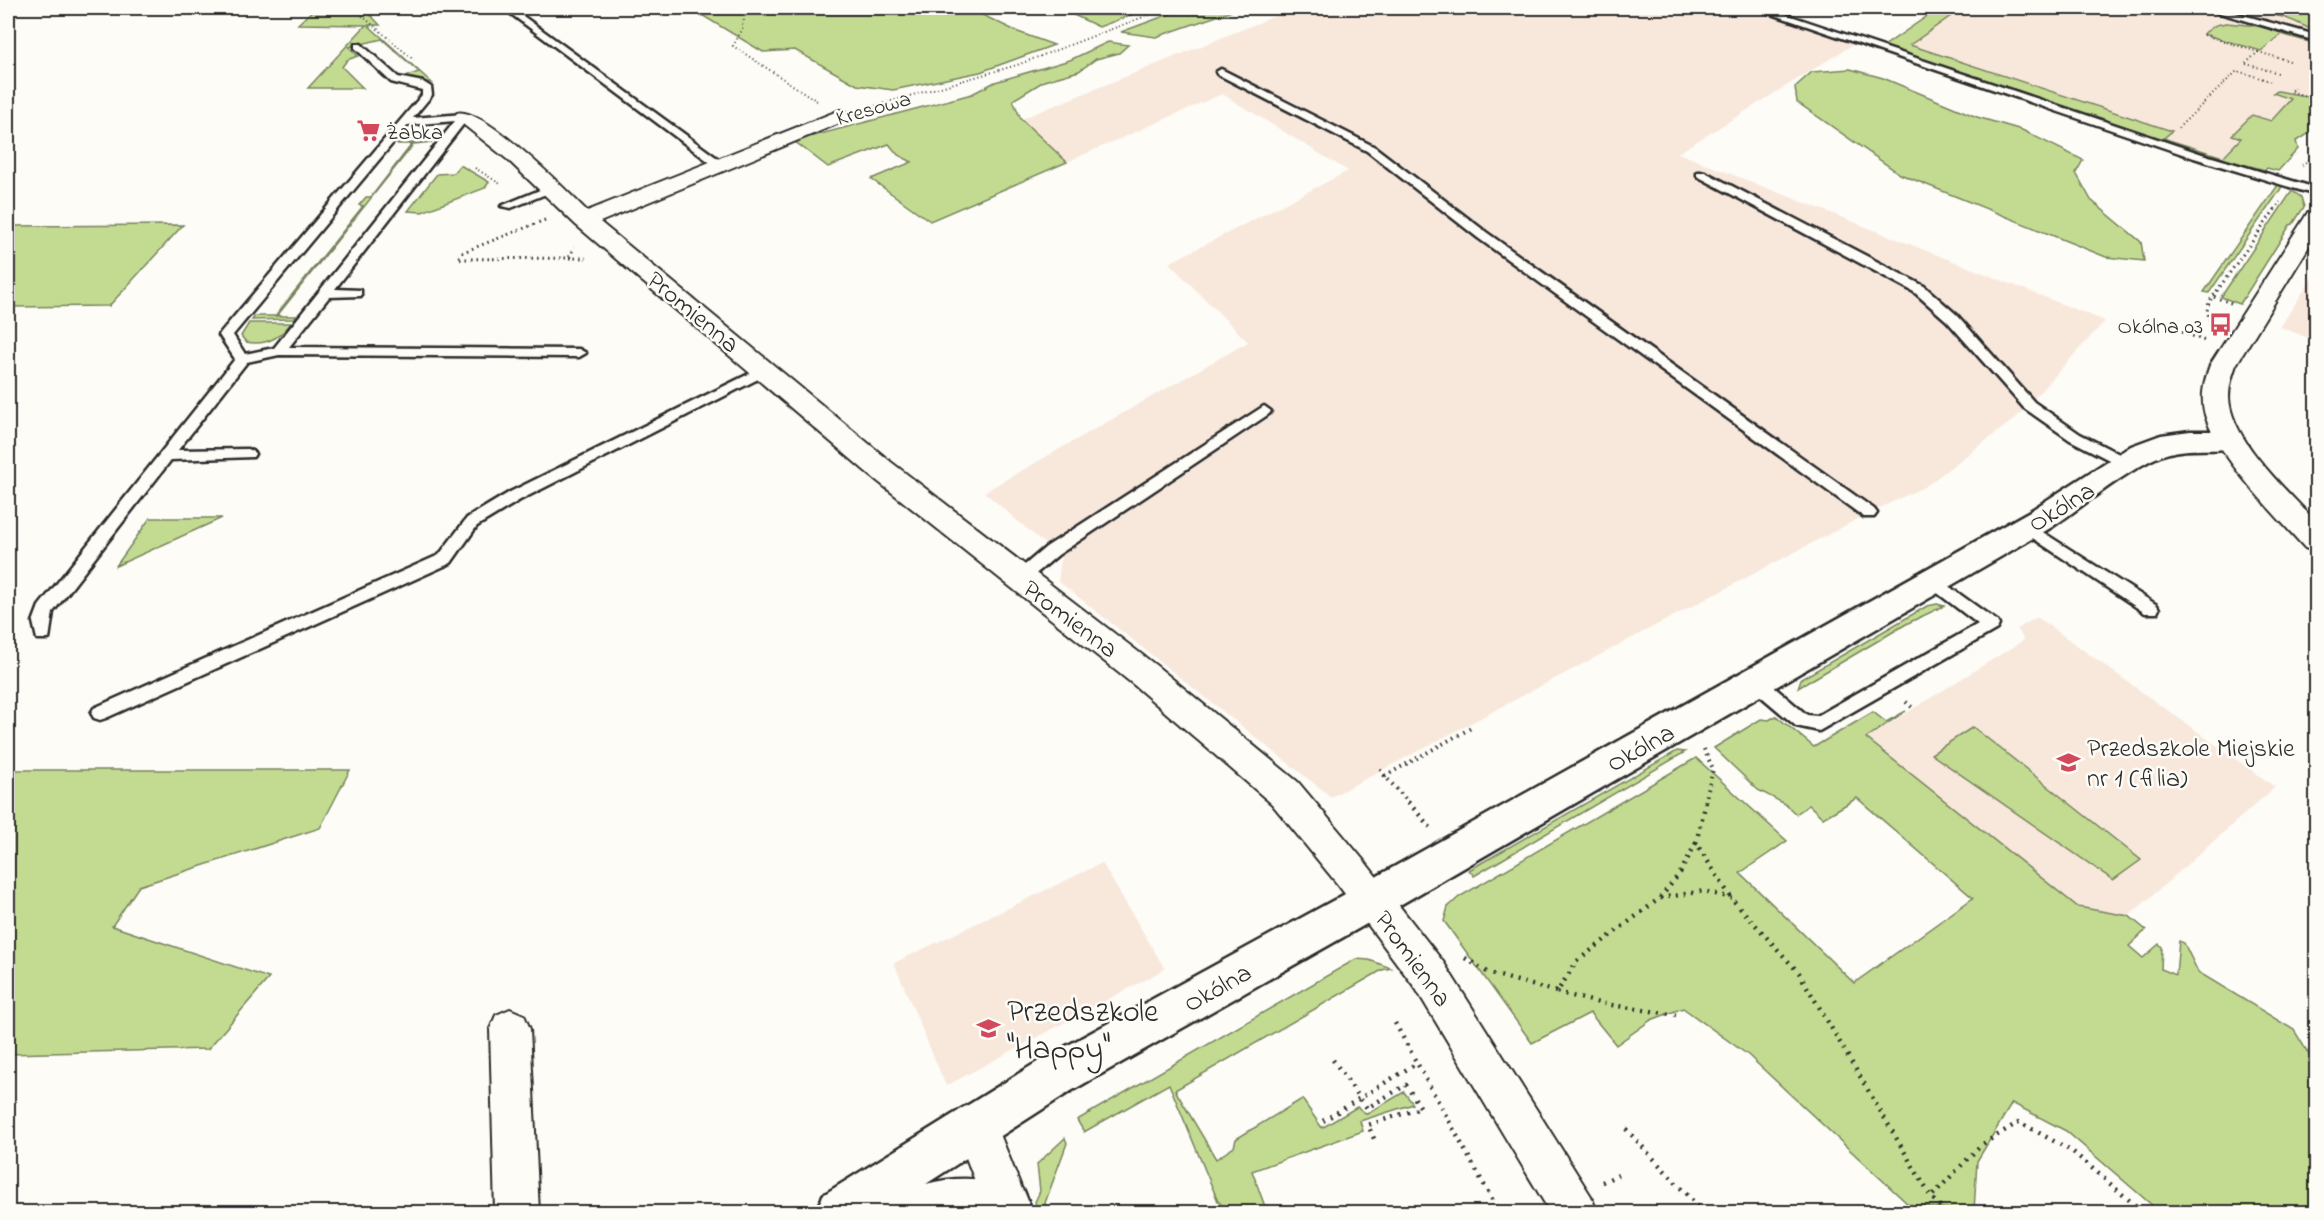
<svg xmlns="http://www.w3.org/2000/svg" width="2324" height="1220" font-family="'Indie Flower',sans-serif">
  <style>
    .built { fill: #f8e8dc }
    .green { fill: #c3db91; stroke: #77835e; stroke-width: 1.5 }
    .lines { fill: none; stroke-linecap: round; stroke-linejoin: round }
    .service-casing { stroke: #2b2b2b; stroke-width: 5 }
    .minor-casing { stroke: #2b2b2b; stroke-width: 4 }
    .tertiary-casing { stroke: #2b2b2b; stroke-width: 5 }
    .path-far3 { stroke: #2b2b2b; stroke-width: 2; stroke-dasharray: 1 3; stroke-linecap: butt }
    .path-far2 { stroke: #2b2b2b; stroke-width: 3; stroke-dasharray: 1.5 4; stroke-linecap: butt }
    .path-far1 { stroke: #2b2b2b; stroke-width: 4; stroke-dasharray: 1.5 4.5; stroke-linecap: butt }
    .path { stroke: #2b2b2b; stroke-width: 4.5; stroke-dasharray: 2 6; stroke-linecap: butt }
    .service { fill: #fdfcf7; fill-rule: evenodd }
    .minor { fill: #fdfcf7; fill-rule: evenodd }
    .tertiary { fill: #fdfcf7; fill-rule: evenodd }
    .labels { text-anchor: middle; stroke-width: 5; stroke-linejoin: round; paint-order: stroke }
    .far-street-label { font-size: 22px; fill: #2b2b2b; stroke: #fdfcf7 }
    .far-poi-label { font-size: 22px; fill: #2b2b2b; stroke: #fdfcf7; text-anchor: start }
    .street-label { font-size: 26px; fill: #2b2b2b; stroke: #fdfcf7 }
    .poi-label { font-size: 26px; fill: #2b2b2b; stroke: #fdfcf7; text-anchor: start }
    .near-poi-label { font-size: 32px; fill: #2b2b2b; stroke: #fdfcf7; text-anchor: start }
  </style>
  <rect width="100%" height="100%" fill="#fdfcf7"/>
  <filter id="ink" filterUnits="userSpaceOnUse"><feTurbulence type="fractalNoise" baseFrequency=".0167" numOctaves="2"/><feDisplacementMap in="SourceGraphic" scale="12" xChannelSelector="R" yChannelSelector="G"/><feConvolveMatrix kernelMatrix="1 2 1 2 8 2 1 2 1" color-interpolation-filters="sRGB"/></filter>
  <g filter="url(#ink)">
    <g class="built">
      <polygon points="1295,8 1746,8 1854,44 1678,153 2105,321 2016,418 1926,486 1869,513 1331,797 1058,581 1061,558 984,492 1248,342 1169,263 1348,171 1222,94 1067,162 1021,119"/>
      <polygon points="1939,8 2316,8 2316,87 2227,160 1884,46"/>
      <polygon points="2316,272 2316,341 2280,327"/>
      <polygon points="2037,617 2275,787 2129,916 2078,907 1866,738 2024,640 2017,629"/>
      <polygon points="1102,863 1165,969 946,1086 894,963"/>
    </g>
    <g class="green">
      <polygon points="315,8 364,8 380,25 368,25 432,83 403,77 419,72 382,39 349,47 358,56 347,60 342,67 363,88 308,88 366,25 298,24"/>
      <polygon points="690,8 968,8 1018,32 1054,45 980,72 893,90 857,85 795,50 763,52"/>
      <polygon points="1059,8 1150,8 1099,27"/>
      <polygon points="1186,8 1240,8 1156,37 1121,32"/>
      <path d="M 1939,8 L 1962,8 L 1910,45 L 2172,131 L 2164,138 L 2169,140 L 2223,157 L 2241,138 L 2232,135 L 2252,115 L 2271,121 L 2291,99 L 2273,93 L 2278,91 L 2316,98 C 2317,124 2321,129 2296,141 L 2298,149 L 2278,171 L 2267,168 L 2265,170 L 2227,160 L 1884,46 Z"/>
      <path d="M 2278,8 L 2316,8 L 2316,31 C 2303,27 2290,17 2277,16 L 2275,11 Z"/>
      <polygon points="2226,23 2258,26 2316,43 2316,44 2281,34 2261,51 2203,34 2216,25"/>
      <polygon points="1108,42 1128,45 1119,53 1096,59 1079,71 1044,81 1013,100 1021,119 1067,162 930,221 871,179 912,162 898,155 889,144 828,167 794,141 972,94 995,82 1070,60"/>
      <polygon points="1850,69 1883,78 1977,117 2022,130 2083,160 2076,173 2091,200 2141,242 2144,261 2106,257 1900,174 1797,102 1795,87 1812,72"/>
      <polygon points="432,142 414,144 277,316 297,316 294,319 252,320 255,316 275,316 363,206 359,205 366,197 371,197 412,144 396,144"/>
      <polygon points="460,165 489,182 485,188 422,212 408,211 437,174 453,173"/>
      <polygon points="2278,185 2282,186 2280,190 2209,293 2204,292"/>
      <polygon points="2292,191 2301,197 2304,207 2293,224 2290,225 2240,304 2221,297"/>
      <polygon points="183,225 109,306 8,307 8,226"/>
      <path d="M 249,323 L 291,323 C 280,338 265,346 246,342 L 241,336 Z"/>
      <polygon points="150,518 222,518 116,566"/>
      <polygon points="1937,604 1944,606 1908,623 1798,688 1801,679 1927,606"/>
      <polygon points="1906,711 1866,738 2078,907 2129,916 2146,930 2129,946 2143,958 2159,944 2162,947 2161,969 2176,975 2179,941 2184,943 2198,972 2294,1030 2316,1066 2316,1212 2160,1212 2066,1131 2012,1103 1977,1161 1974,1211 1909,1205 1748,1055 1683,1008 1651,1020 1616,1045 1590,1013 1532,1043 1444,921 1448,907 1459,897 1696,758 1787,841 1740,873 1854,983 1973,898 1857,798 1823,818 1809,805 1796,814 1785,804 1758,790 1714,748 1761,719 1769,720 1776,716 1814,747 1873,712 1886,722"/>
      <polygon points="1973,727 2141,860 2113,880 1931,754"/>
      <polygon points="1677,751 1685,752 1474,876 1469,870"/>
      <polygon points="8,770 350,770 320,828 139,886 112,926 269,978 208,1049 8,1054"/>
      <polygon points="1356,959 1369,960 1391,968 1382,970 1175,1090 1216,1159 1234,1147 1236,1139 1302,1099 1322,1128 1357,1107 1367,1114 1404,1092 1413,1104 1360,1121 1363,1131 1252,1171 1267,1212 1228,1212 1218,1201 1169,1084 1084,1132 1077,1120"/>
      <polygon points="1065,1138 1067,1143 1045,1203 1048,1212 1039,1212 1035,1202 1040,1191 1037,1164"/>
    </g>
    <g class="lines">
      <defs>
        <g id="service">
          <polygon points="503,8 512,8 724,163 724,167 716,167"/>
          <polygon points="1754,8 1767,8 2202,154 2316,188 2316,195 2194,158"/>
          <polygon points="2203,8 2217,8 2316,35 2316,41"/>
          <path d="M 355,44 L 361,44 L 398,77 L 423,82 L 431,87 L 432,95 L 413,118 L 464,114 L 469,117 L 335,289 L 361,290 L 361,296 L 329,297 L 289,347 L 579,349 L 586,353 L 579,357 L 279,355 L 247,362 L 178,450 L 248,449 L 253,451 L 255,454 L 253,457 L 171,460 L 53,612 L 49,639 L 37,639 L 33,622 L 39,606 L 235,359 L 219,335 L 221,332 L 422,95 L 422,90 L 391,82 L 355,48 ZM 455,121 L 274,348 L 245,354 L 233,335 L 408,125 Z"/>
          <polygon points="1221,69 1375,147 1486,232 1874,509 1877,513 1874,517 1864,517 1478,238 1367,151 1217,74 1216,72"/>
          <polygon points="1697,172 1705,172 1924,286 1957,315 2034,402 2080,434 2131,460 2133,463 2131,466 2121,466 2070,440 2024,408 1947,321 1914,292 1697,176"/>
          <polygon points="552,185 558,188 556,190 511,208 501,206"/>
          <polygon points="765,366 770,367 770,373 520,500 477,526 451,563 106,718 100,720 94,718 91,713 94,708 439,555 467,518 510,492"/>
          <polygon points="1264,406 1271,411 1269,414 1058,555 1025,583 1013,583 1011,579 1013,575 1046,547"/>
          <polygon points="2027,522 2157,605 2159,609 2157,613 2145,613 2022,531 2019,527"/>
          <polygon points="1933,575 1997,621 1999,625 1997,629 1819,731 1796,726 1750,687 1747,682 1750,677 1762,677 1807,715 1817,716 1978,624 1927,585 1925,581"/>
        </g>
        <g id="minor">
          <path d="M 840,110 L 847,112 L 850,116 L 847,120 L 600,222 L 891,462 L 1158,667 L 1298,782 L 1365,862 L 1444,963 L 1591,1196 L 1597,1212 L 1550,1212 L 1416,989 L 1339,886 L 1272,804 L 1134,685 L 871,476 L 576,225 L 508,160 L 454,117 L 457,113 C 483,106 566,190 587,211 Z"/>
          <path d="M 2316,210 L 2316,235 L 2236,365 C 2232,376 2229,386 2229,397 C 2230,440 2289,492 2316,522 L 2316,552 L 2305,548 C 2275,514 2218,458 2205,415 C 2200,397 2204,382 2210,365 L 2305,217 L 2308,212 Z"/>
          <polygon points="510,1009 524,1015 530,1029 539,1212 495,1212 490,1029 496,1015"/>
          <polygon points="975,1102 990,1109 1031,1212 987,1212 953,1124 960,1109"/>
        </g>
        <path id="tertiary" d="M 2190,431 L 2229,431 L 2239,433 L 2244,440 L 2239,447 C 2215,453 2190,446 2166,454 C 2134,464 2082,507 2052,527 L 1386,913 L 1071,1091 L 926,1184 C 960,1175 992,1178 1024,1191 L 1031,1208 L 1029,1212 L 890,1212 L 892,1206 L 882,1212 L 817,1212 L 823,1195 L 1039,1061 L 1358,887 L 2030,511 L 2131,446 L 2161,435 Z"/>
      </defs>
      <use href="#service" class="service-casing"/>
      <use href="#minor" class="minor-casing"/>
      <use href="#tertiary" class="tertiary-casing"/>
      <g class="path-far3">
        <polyline points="353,8 414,60"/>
        <polyline points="746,8 742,30 733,46 817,101"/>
        <polyline points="2204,35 2258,52 2245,64"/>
        <polyline points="2258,52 2290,61"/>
        <polyline points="2246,64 2278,73"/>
        <polyline points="2295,87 2290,91 2309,97 2316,92"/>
        <polyline points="864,109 1017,65 1167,8"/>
        <polyline points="2178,128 2237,71 2270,81"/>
        <polyline points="2302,165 2316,155"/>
        <polyline points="475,168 502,185"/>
        <polyline points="2275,209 2280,202"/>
      </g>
      <g class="path-far2">
        <polyline points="545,220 461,253 458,259 569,258 574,247"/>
        <polyline points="569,258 586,258"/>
        <polyline points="2214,297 2231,303"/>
        <polyline points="2212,326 2207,311 2209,302 2276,208"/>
        <polyline points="2182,332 2205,341"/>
      </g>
      <g class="path-far1">
        <polyline points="1906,702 1913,708"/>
        <polyline points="1704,749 1713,769 1705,803"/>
        <polyline points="1380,770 1385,776"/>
        <polyline points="1409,803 1385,776 1471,728"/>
      </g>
      <g class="path">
        <polyline points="1408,802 1430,827"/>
        <polyline points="1706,802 1696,843 1732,899 1799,973 1931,1197"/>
        <polyline points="1660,898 1680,873 1696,843"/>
        <polyline points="1465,958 1489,973 1557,992 1577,961 1660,898 1704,891 1732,898"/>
        <polyline points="1557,992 1599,1003 1676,1015"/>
        <polyline points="1395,1023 1499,1212"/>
        <polyline points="1333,1060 1367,1108 1406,1085 1421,1108 1368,1125 1375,1141"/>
        <polyline points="1323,1121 1417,1063"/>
        <polyline points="1626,1129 1703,1212"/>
        <polyline points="1602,1182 1618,1175"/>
        <polyline points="1946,1212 1931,1197 1981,1145 2019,1122 2072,1151 2143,1212"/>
      </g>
      <use href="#service" class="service"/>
      <use href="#minor" class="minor"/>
      <use href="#tertiary" class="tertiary"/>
    </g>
  </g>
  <defs>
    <symbol id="supermarket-bare" viewBox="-9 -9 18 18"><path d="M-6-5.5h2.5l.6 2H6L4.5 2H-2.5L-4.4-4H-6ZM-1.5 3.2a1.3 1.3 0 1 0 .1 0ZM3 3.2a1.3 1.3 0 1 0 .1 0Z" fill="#d1495b" stroke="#fdfcf7" stroke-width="2.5" paint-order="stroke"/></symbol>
    <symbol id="bus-bare" viewBox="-9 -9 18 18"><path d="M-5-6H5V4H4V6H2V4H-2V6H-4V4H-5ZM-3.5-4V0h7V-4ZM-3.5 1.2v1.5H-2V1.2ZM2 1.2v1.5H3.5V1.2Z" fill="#d1495b" stroke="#fdfcf7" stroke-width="2.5" paint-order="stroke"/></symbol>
    <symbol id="school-bare" viewBox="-9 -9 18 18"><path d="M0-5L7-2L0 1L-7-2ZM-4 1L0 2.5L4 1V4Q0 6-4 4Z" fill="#d1495b" stroke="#fdfcf7" stroke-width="2.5" paint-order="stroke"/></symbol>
  </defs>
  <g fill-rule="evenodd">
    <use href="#supermarket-bare" x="352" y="114" width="33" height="33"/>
    <use href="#bus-bare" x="2204" y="308" width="33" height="33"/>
    <use href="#school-bare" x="2052" y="746" width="33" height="33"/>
    <use href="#school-bare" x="972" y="1012" width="33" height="33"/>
  </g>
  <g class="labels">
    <g class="far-street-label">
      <text transform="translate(873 107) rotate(-16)" y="8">Kresowa</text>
    </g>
    <g class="far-poi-label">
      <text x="386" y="139">Żabka</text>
      <text x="2203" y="333" text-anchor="end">Okólna 03</text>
    </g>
    <g class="street-label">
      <text transform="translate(694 311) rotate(40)" y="9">Promienna</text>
      <text transform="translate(2061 506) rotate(-32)" y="9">Okólna</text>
      <text transform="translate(1071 618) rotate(37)" y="9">Promienna</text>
      <text transform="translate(1640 747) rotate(-29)" y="9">Okólna</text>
      <text transform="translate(1414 958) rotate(54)" y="9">Promienna</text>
      <text transform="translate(1217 987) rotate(-29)" y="9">Okólna</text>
    </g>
    <g class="poi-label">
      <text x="2087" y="756">Przedszkole Miejskie<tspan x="2087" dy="30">nr 1 (filia)</tspan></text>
    </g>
    <g class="near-poi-label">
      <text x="1007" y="1021">Przedszkole<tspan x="1007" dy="37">"Happy"</tspan></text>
    </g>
  </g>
  <rect width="2324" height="1220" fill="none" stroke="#fdfcf7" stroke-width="30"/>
  <rect x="15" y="15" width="2294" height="1190" fill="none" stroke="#2b2b2b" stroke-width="2" filter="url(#ink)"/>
</svg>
